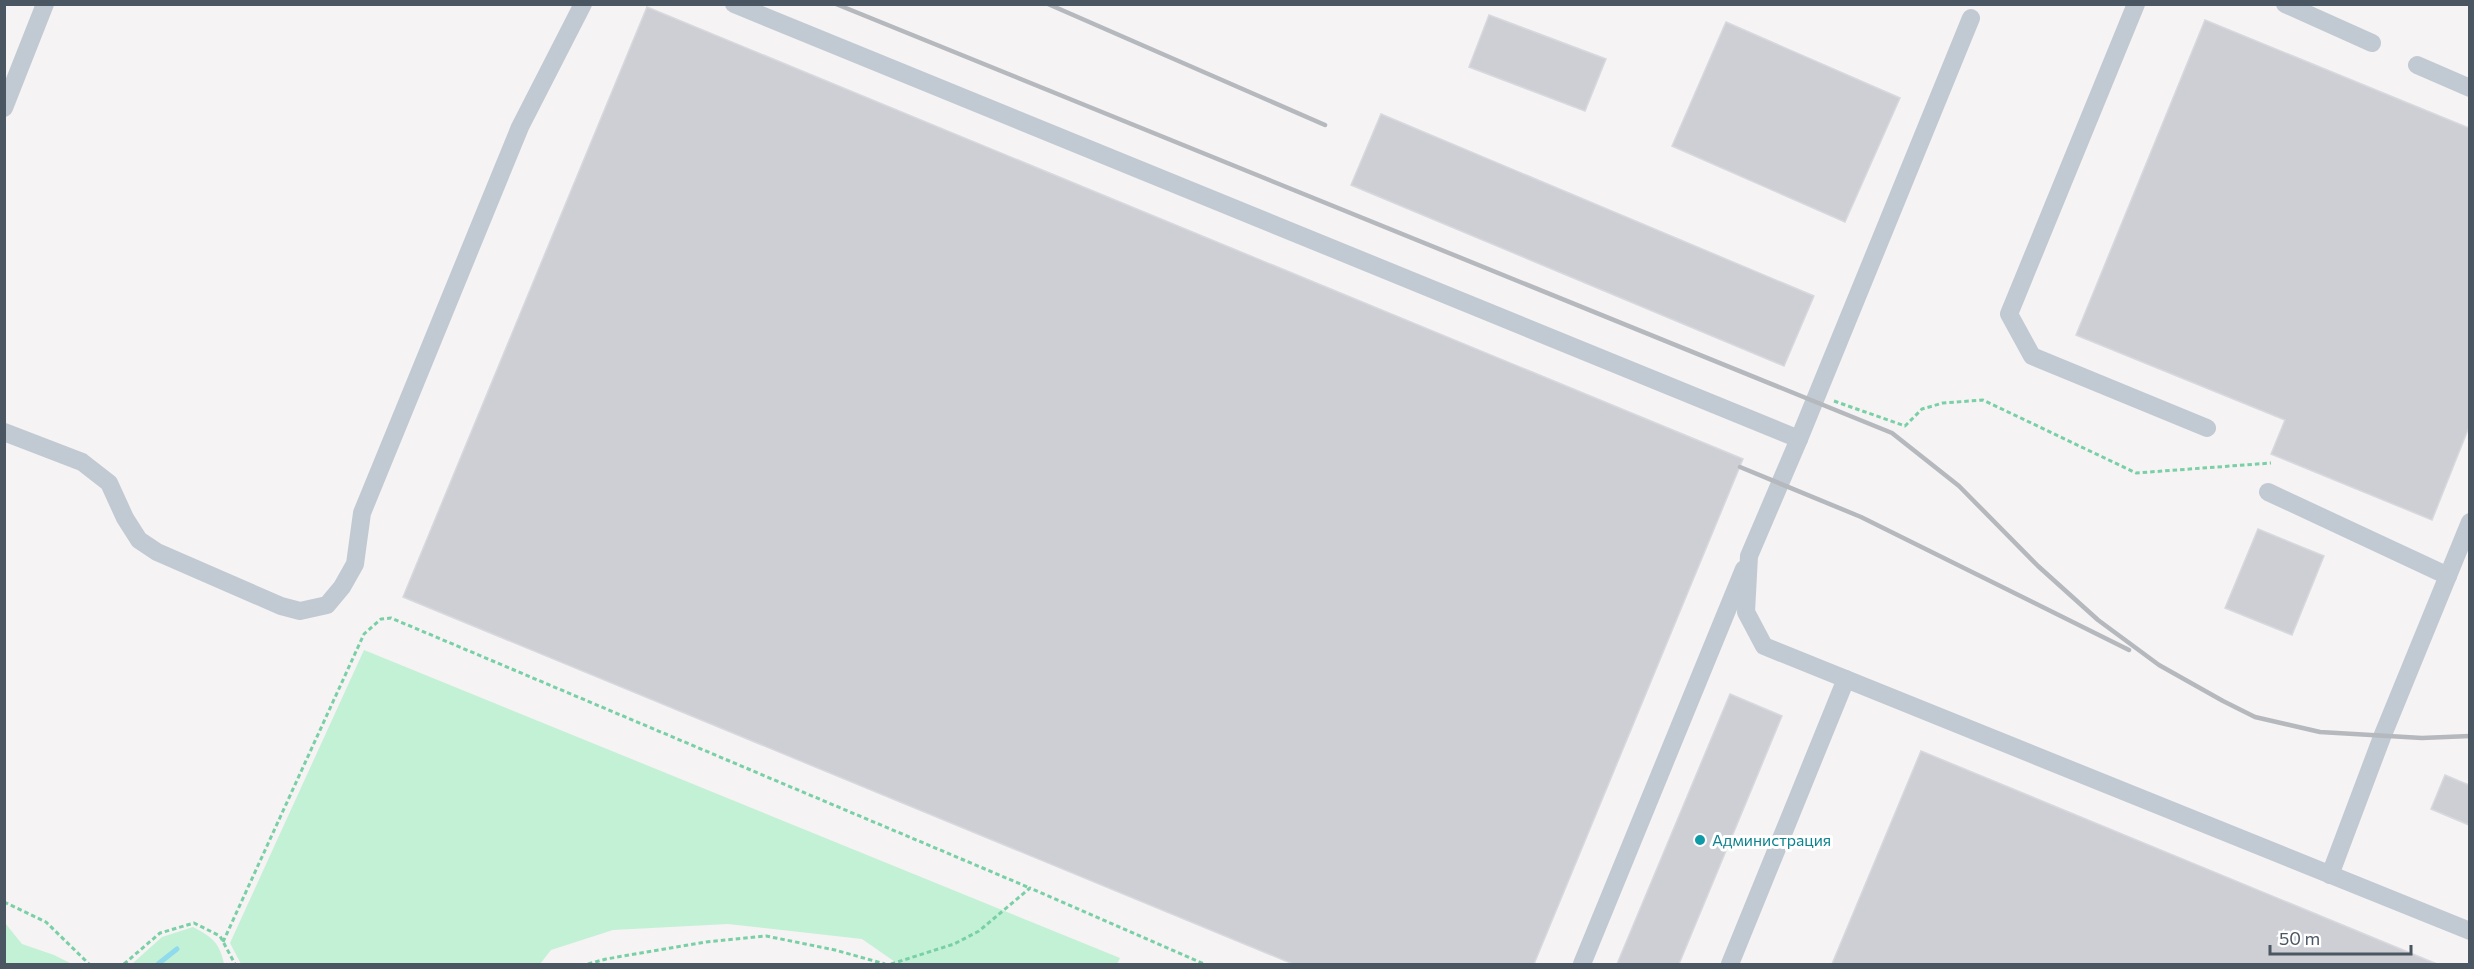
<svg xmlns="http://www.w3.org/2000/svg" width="2474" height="969" font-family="Commissioner,sans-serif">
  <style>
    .green { fill: #c3f1d5 }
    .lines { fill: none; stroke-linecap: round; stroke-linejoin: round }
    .stream { stroke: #90daee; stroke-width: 5 }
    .building { fill: #cdcfd5; stroke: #d7d9de; stroke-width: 1.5 }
    .path { stroke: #7ad0a6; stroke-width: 3; stroke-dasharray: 4.5 3; stroke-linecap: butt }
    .minor { stroke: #c1cad2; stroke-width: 18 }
    .rail { stroke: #b5b8bd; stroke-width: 4.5 }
    .culture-dot { fill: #0f9aa8; stroke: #fff; stroke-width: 2 }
    .labels { text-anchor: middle; stroke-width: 6; stroke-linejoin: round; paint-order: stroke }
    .culture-label { font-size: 16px; fill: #0d838f; stroke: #fff; text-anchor: start }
  </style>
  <rect width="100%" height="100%" fill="#f5f3f3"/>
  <g class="green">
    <polygon points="364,650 1120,958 1117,964 898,964 862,939 728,924 613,930 551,950 540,964 241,964 230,943"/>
    <polygon points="5,923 22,944 54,955 72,964 5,964"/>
    <path d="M 193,927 C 213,938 219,942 224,964 L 132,964 L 162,937 Z"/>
  </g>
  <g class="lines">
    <polyline class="stream" points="158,964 177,949"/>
  </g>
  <g class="building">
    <polygon points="647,7 1743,459 1534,964 1293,964 403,597"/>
    <polygon points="1489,15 1606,59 1585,111 1469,67"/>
    <polygon points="2205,20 2469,128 2469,427 2432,520 2271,454 2285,420 2076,335"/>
    <polygon points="1726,22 1900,98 1845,222 1672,146"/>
    <polygon points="1381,114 1814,296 1784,366 1351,185"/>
    <polygon points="2258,529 2324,556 2292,635 2225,608"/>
    <polygon points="1730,694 1782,716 1679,964 1617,964"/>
    <polygon points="1921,751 2437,964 1832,964"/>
    <polygon points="2445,775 2469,785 2469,825 2431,809"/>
  </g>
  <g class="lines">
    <g class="path">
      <polyline points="1834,401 1905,426 1922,409 1943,403 1983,400 2136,473 2271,463"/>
      <polyline points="4,902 46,922 89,964"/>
      <polyline points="223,942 364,634 381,619 391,618 1030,888"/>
      <polyline points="124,964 160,933 194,923 220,936 235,964"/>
      <polyline points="588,964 606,959 706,942 766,936 835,950 885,964"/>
      <polyline points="891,964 954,944 979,931 1030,888 1204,964"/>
    </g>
    <g class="minor">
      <polyline points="734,4 1799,439"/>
      <polyline points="2136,4 2009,314 2032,356 2207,428"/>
      <polyline points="2285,4 2372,43"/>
      <polyline points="1971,18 1799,439 1749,556 1746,612 1764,646 2470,931"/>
      <polyline points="2417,65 2470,88"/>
      <polyline points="4,108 45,4"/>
      <polyline points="4,432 82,462 109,483 125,518 139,540 157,552 281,606 300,611 327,605 342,587 355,564 362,513 520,127 583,4"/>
      <polyline points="2268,492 2448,576"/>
      <polyline points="2330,875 2382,737 2470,522"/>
      <polyline points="1582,964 1744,569"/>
      <polyline points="1730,964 1846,679"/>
    </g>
    <g class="rail">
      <polyline points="836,4 1892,433 1959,486 2038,566 2098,620 2159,665 2223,701 2255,717 2320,732 2422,738 2470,736"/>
      <polyline points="1048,4 1325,125"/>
      <polyline points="1740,467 1861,517 2129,650"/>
    </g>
  </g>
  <circle class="culture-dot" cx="1700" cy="840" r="6"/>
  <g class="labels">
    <g class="culture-label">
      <text x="1712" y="846">Администрация</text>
    </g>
  </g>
  <rect width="2474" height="969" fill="none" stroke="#4a5661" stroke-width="12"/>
  <path d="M2270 945v9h141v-9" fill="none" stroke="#4a5661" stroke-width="3"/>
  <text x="2279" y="945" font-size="18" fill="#4a5661" stroke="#ffffff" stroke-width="4.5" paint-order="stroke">50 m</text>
</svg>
